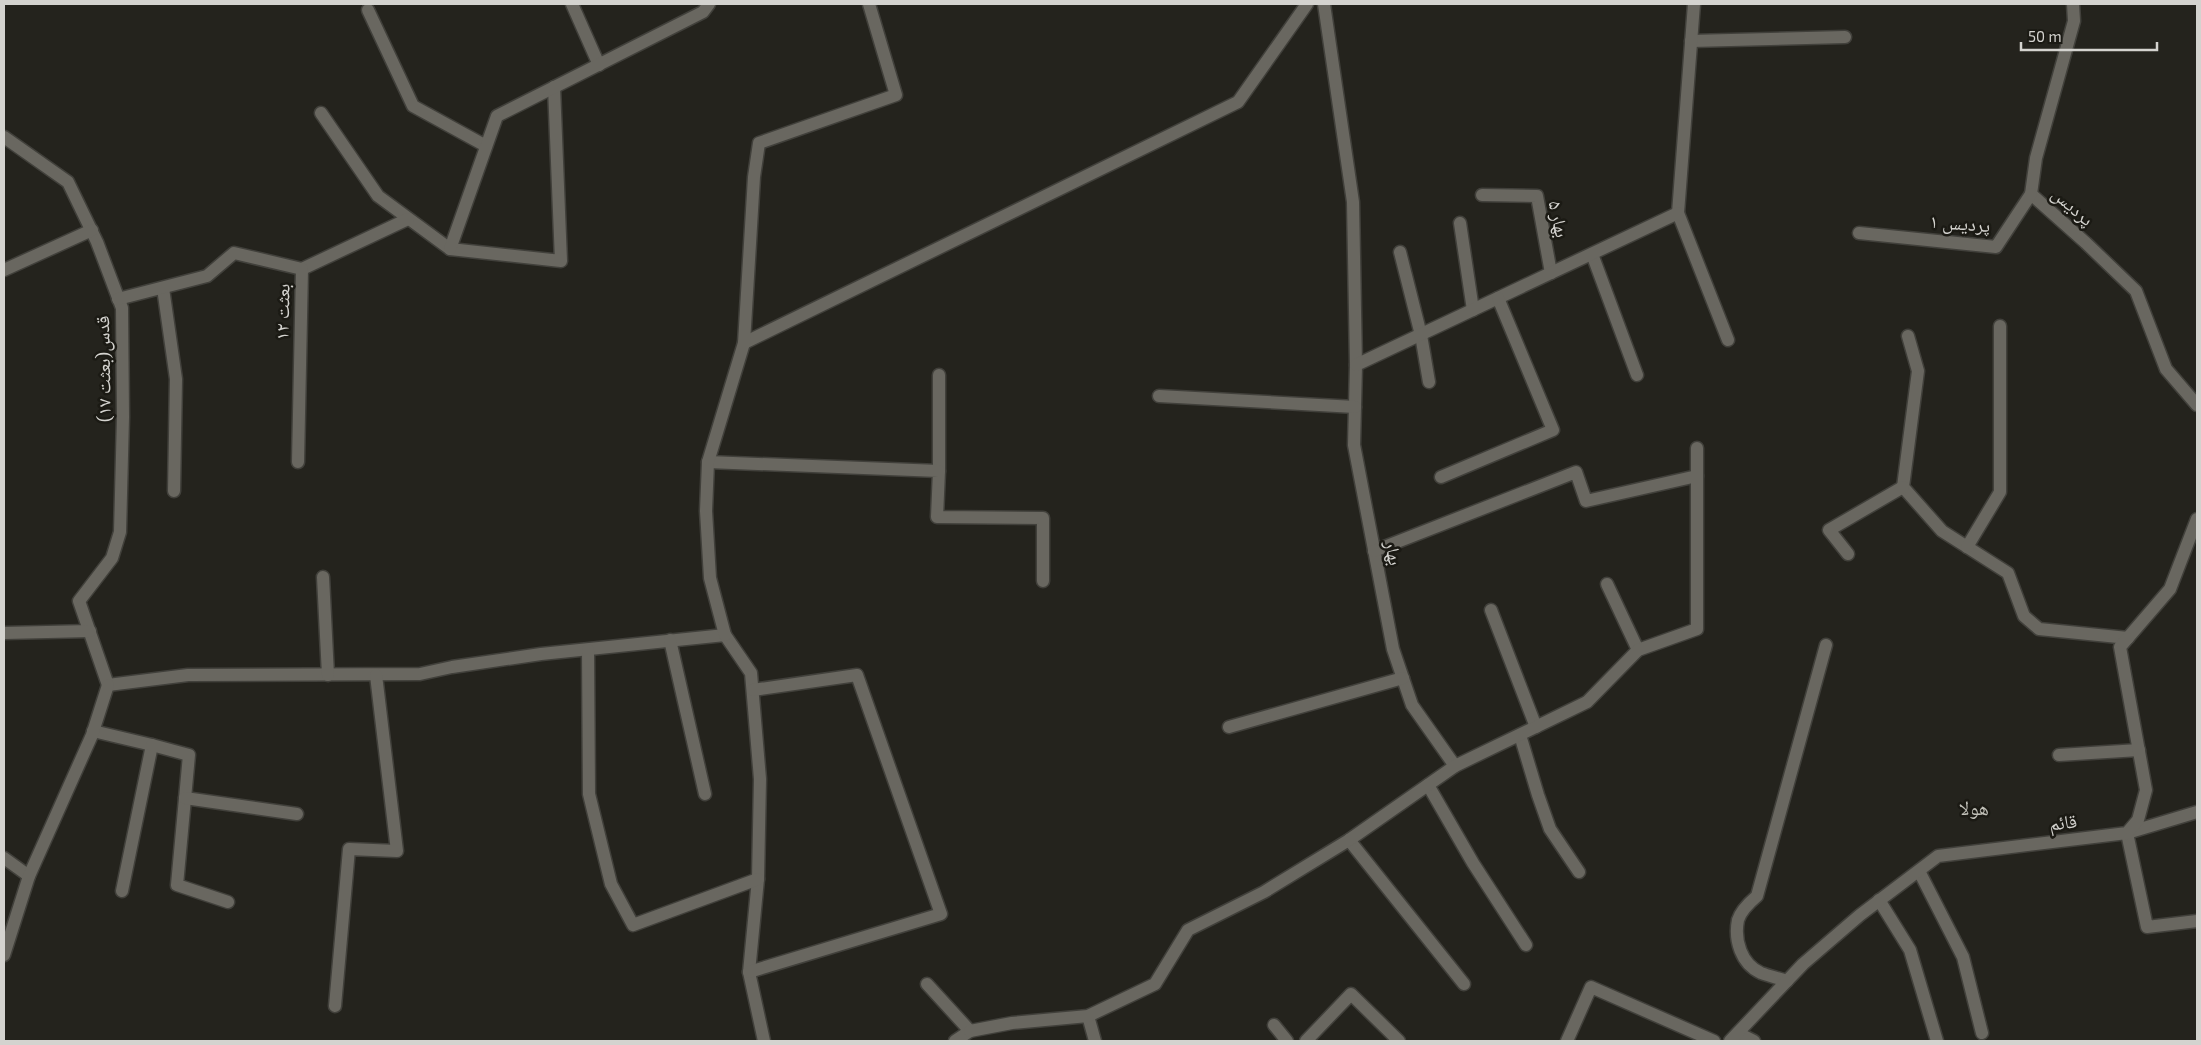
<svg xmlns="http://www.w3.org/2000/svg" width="2201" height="1045" font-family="'Exo 2','Noto Naskh Arabic',sans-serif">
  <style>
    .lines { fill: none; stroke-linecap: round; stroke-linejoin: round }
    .minor-casing { stroke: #41403b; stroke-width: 15 }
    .tertiary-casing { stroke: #41403b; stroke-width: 15 }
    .minor { stroke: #696760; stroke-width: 12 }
    .tertiary { stroke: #696760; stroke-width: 12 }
    .labels { text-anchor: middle; stroke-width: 5; stroke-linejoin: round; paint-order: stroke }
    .street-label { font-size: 19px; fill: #d4d3cf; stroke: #1b1a14 }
    .neighbourhood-label { font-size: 20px; fill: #c0bfb7; stroke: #1b1a14 }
  </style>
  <rect width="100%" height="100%" fill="#24231d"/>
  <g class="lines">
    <defs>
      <g id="minor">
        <polyline points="572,4 599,65"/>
        <polyline points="1324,4 1353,202 1356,365 1354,445 1393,649 1412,705 1455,766"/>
        <polyline points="2073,4 2074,21 2036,158 2031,194 2086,243 2136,291 2166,369 2197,405"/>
        <polyline points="368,10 413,106 486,146"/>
        <polyline points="1691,41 1845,37"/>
        <polyline points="321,113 378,196 450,249 561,261 554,87"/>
        <polyline points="4,137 68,182 97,242 122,308 123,417 120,532 112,558 79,601 108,685 188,675 420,674 452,667 541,654 725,635 751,673 760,779 758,879 749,972 764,1041"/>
        <polyline points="1482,195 1537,196 1551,273"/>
        <polyline points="1678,213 1694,4"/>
        <polyline points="1460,223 1473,310"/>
        <polyline points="1859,233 1996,247 2031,194"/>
        <polyline points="450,249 497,116 703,12 709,4"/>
        <polyline points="1400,252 1421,335 1429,382"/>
        <polyline points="1592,254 1637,375"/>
        <polyline points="302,269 408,219"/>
        <polyline points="4,270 92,230"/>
        <polyline points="163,288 176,379 174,491"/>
        <polyline points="118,299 207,276 234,253 302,269 298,462"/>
        <polyline points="1908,336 1918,371 1903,487 1942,531 2008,573 2024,616 2039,629 2128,638"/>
        <polyline points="744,343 1238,102 1307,4"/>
        <polyline points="1356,365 1678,213 1728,340"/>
        <polyline points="939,375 939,471"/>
        <polyline points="1159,396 1355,407"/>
        <polyline points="708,462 939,471 937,517 1043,518 1043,581"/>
        <polyline points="1441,477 1553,430 1498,298"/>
        <polyline points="1967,547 2000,492 2000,326"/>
        <polyline points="1374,551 1576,472 1586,501 1697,476"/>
        <polyline points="1848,554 1829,530 1903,487"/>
        <polyline points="323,577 328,675"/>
        <polyline points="1607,584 1638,650"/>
        <polyline points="1491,610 1536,727"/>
        <polyline points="4,633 90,631"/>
        <polyline points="725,635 710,578 706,511 708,462 744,343 754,177 759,143 896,95 869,4"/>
        <polyline points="670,640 705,794"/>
        <polyline points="588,650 589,794 611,884 633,925 758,879"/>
        <polyline points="1229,727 1403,678"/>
        <polyline points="93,731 152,745 122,891"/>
        <polyline points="1520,735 1538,795 1550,829 1579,872"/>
        <polyline points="152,745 189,755 177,885 228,902"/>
        <polyline points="2059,755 2139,750"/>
        <polyline points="1428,785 1473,863 1526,945"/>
        <polyline points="185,798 297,814"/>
        <polyline points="2197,812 2127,833 2147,927 2197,921"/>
        <polyline points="1349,840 1464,984"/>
        <polyline points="4,858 29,876"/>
        <polyline points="1919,871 1963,957 1982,1033"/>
        <polyline points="1879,900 1910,950 1937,1041"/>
        <polyline points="4,955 29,876 92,735 108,685"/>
        <polyline points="749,972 941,914 857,675 753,690"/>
        <path d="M 1787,981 C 1778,978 1769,976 1761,973 C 1741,964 1734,940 1738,920 C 1741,910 1750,902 1757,896 L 1826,645"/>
        <polyline points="927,984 970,1031 955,1041"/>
        <polyline points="335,1006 349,849 397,851 376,675"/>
        <polyline points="1088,1016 1095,1041"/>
        <polyline points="1274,1025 1287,1041"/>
        <polyline points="970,1031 1012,1023 1088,1016 1155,984 1188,930 1264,892 1349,840 1455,766 1587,702 1638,650 1697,629 1697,448"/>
        <polyline points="1738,1033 1754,1041"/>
        <polyline points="1306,1041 1351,994 1399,1041"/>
        <polyline points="1567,1041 1591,987 1714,1041"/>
      </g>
      <polyline id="tertiary" points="1730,1041 1803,964 1860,915 1938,856 2127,833 2138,820 2146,790 2120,647 2170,589 2197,519"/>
    </defs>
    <use href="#minor" class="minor-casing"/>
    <use href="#tertiary" class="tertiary-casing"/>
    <use href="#minor" class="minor"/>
    <use href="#tertiary" class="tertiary"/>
  </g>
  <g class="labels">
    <g class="street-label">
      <text transform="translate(2073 206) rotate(41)" y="7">پرديس</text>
      <text transform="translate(1559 219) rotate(78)" y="7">بهار ۵</text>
      <text transform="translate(1960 223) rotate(4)" y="7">پرديس ۱</text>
      <text transform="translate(282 312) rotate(-89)" y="7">بعثت ۱۲</text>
      <text transform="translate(103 369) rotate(-91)" y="7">قدس(بعثت ۱۷)</text>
      <text transform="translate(1394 553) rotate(79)" y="7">بهار</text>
      <text transform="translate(2063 822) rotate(-7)" y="7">قائم</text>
    </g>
    <g class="neighbourhood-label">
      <text x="1974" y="815">هولا</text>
    </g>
  </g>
  <rect width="2201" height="1045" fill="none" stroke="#d4d3cf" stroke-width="10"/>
  <path d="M2021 42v8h136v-8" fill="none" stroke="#d4d3cf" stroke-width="2.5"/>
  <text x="2028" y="42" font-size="15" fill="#d4d3cf" stroke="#1b1a14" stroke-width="4" paint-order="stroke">50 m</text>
</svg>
